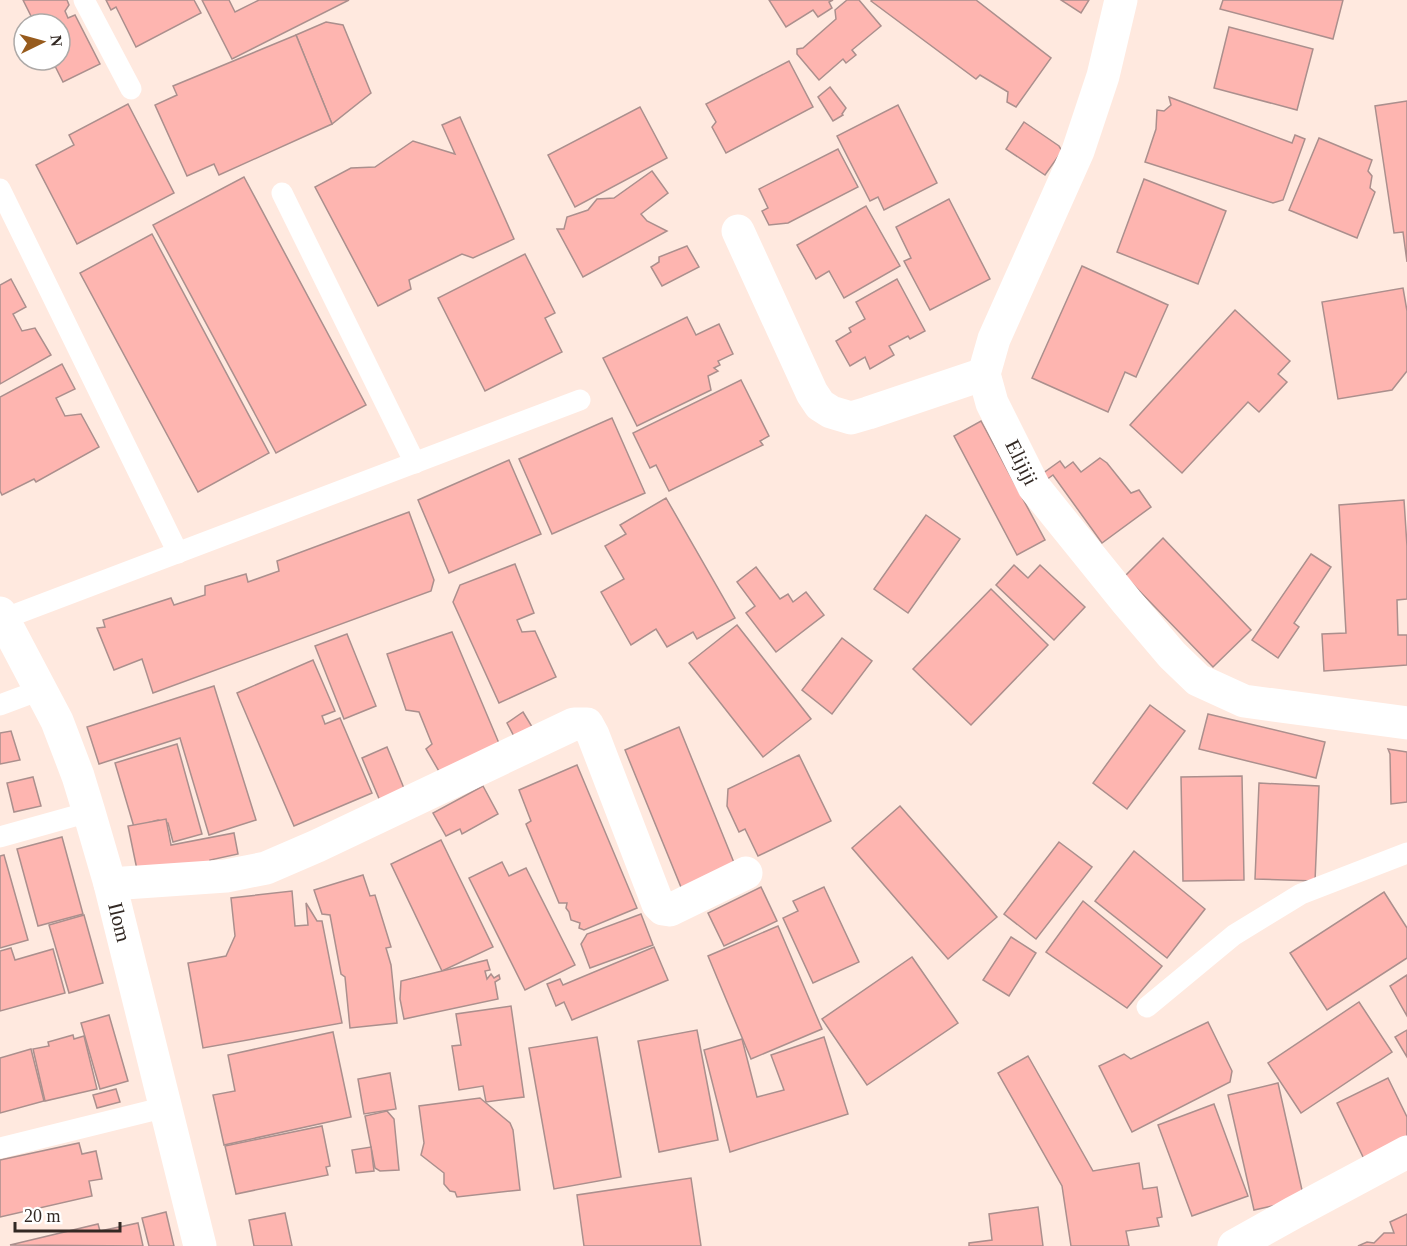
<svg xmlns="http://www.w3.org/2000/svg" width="1407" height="1246" font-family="'Times New Roman',serif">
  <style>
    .building { fill: #feb5b0; stroke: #ab8f8d; stroke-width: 1.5 }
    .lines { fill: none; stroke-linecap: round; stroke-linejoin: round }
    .service { stroke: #fff; stroke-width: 21 }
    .minor { stroke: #fff; stroke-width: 33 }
    .labels { text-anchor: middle; stroke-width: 4.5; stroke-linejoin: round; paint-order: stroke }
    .street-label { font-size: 21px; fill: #332924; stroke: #fff }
  </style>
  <rect width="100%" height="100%" fill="#ffe9df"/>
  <g class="building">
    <polygon points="23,0 67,0 69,5 65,11 68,18 75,15 100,64 63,82 52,60 60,60 60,24 35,24"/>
    <polygon points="106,0 194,0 201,13 136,47 116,7 111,10"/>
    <polygon points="202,0 229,0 235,12 259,0 349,0 232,59"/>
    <polygon points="769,0 833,0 829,2 832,8 818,17 813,10 786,27"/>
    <polygon points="847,0 859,0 881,26 852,50 856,55 846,63 843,59 819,80 797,54 797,49 803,48 836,19 835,10"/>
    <polygon points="872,0 976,0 1051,58 1016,107 1007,102 1008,92 980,75 976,79 871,1"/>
    <polygon points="1061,0 1089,0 1081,13"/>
    <polygon points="1223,0 1343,0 1333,39 1220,9"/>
    <polygon points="326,22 343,25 371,93 332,124 296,35"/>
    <polygon points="1229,27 1313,49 1297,110 1214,88"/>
    <polygon points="296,35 332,124 219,175 214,164 187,176 155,105 177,95 173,86"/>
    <polygon points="789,61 813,107 726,153 712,127 716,122 706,104"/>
    <polygon points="830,87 846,108 842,114 843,115 833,121 818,97"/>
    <polygon points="1169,97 1292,143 1295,135 1305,139 1283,200 1273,203 1145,162 1156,129 1157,110 1164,111 1171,105"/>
    <polygon points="1407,101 1407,262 1403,232 1394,233 1375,106"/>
    <polygon points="128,104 174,193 77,244 36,165 74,145 69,135"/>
    <polygon points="898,105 937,183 884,210 878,197 870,201 837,136"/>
    <polygon points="640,107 667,158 575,207 548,155"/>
    <polygon points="460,117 514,239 473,258 462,254 409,280 411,289 378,306 315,187 351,168 375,167 413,141 455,154 442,125"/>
    <polygon points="1024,122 1059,146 1062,151 1045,175 1006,149"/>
    <polygon points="1319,138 1372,160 1368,171 1372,176 1370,188 1375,192 1357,238 1289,210"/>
    <polygon points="838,149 858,187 788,223 769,225 762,211 768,208 759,189"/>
    <polygon points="652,171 668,193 641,214 647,221 667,231 583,277 557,229 564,229 567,217 588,210 597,199 614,198"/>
    <polygon points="244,177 366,405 276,453 153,225"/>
    <polygon points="1144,179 1226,211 1198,284 1117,252"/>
    <polygon points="949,199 990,279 930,310 904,261 911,258 896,227"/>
    <polygon points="866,206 900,266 844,298 829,271 816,279 797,245"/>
    <polygon points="152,234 269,453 198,492 80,273"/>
    <polygon points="687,246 699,267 662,286 651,267 659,262 659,257"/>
    <polygon points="525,254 555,313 545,318 562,352 485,391 438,298"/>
    <polygon points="1082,266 1168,305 1136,377 1125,372 1108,412 1032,378"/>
    <polygon points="11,279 26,307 13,314 22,331 35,328 51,355 0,384 0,285"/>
    <polygon points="897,279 925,331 910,339 908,336 889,346 894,355 870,369 865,357 850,366 836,341 851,332 849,328 865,319 856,302"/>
    <polygon points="1403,288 1407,311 1407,371 1392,390 1338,399 1322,302"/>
    <polygon points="1235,310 1290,361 1278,374 1287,382 1259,412 1248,402 1182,473 1130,425"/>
    <polygon points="687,317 696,335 719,324 733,354 718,361 720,365 714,368 718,371 708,376 711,390 637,426 603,358"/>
    <polygon points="62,364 75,389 56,398 65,416 81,414 99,447 36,482 34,479 2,495 0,491 0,397"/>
    <polygon points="741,380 769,436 760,441 763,445 669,491 656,465 650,468 633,433"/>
    <polygon points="612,418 645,493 552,534 519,459"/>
    <polygon points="981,421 1045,540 1017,555 954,436"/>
    <polygon points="1100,458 1107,463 1131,493 1139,490 1151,507 1102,543 1053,475 1046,480 1042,474 1060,461 1065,468 1073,462 1081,472"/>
    <polygon points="509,460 541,534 449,573 418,500"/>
    <polygon points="666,498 735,618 697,639 693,632 667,647 656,629 631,645 601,592 624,579 605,546 626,534 620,525"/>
    <polygon points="1404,500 1407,546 1407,599 1397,600 1398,635 1407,635 1407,665 1324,671 1322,634 1346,633 1339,505"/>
    <polygon points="409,512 434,580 431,591 153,693 142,659 114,670 97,628 105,627 103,620 171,598 174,605 205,595 205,586 246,574 248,582 279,571 277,561"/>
    <polygon points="926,515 960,539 908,613 874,589"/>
    <polygon points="1163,538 1251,630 1213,667 1125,576"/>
    <polygon points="1311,554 1331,567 1294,623 1299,627 1278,658 1252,640"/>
    <polygon points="515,564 534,613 517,620 522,632 535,631 556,677 499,703 453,602 460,585"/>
    <polygon points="1014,565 1028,578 1040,565 1085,607 1054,640 996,585"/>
    <polygon points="756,567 780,599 788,594 793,602 806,592 824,615 776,652 746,613 755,606 737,582"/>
    <polygon points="991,589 1048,645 971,725 913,669"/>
    <polygon points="737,625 811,719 763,757 689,663"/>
    <polygon points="452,632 501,748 440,773 426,749 432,744 419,712 406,710 387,654"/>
    <polygon points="347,634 376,706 344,719 315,646"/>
    <polygon points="842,638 872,661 832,714 802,690"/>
    <polygon points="313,660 335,711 322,716 325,724 340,718 372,793 294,826 237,693"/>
    <polygon points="214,686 256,820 209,835 180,738 99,764 87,727"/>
    <polygon points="1150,705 1185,731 1127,809 1093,783"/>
    <polygon points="523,712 534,730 517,742 507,723"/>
    <polygon points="1208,714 1325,742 1316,778 1199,749"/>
    <polygon points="679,727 737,870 683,892 625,750"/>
    <polygon points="11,731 20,760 0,764 0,733"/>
    <polygon points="177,744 202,834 173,842 168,823 158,820 134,827 115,763"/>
    <polygon points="387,747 408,798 383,808 362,758"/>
    <polygon points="1388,749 1407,752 1407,802 1391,804 1390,754"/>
    <polygon points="799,755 831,821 758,856 745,829 739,832 727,806 728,789"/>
    <polygon points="577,765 637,908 584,930 579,928 580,923 571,920 569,912 566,908 567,903 559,903 526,824 531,821 519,790"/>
    <polygon points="1242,776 1244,880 1183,881 1181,777"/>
    <polygon points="33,777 41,806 14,812 7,783"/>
    <polygon points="1259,783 1319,786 1315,881 1255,879"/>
    <polygon points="483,786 498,814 462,834 460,829 446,836 433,813"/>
    <polygon points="900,806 997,917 948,959 852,848"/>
    <polygon points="166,819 171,845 234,833 238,854 210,860 211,869 140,884 128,826"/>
    <polygon points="62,837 83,914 38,926 17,849"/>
    <polygon points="441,840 493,947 442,971 391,864"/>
    <polygon points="1059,842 1092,867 1036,939 1004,914"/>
    <polygon points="1134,851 1205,909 1167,958 1095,901"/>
    <polygon points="4,855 28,940 0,948 0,856"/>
    <polygon points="502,862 509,876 526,868 575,965 525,990 469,878"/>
    <polygon points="363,875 370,896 375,895 391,947 386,948 391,965 397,1023 350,1028 345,977 341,974 330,915 322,914 314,890"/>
    <polygon points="761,887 777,921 724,946 708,913"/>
    <polygon points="824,887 859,962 813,983 783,918 798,911 793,901"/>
    <polygon points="292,891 295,926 308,925 306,903 317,921 322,921 342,1023 203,1048 188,963 226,956 235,936 231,898"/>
    <polygon points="1384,892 1407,928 1407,958 1327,1010 1290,953"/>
    <polygon points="1083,901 1162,966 1127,1008 1046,952"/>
    <polygon points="641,914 653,945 590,968 581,944 587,934"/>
    <polygon points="84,915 103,983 69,993 49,925"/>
    <polygon points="778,926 822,1029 751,1059 708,956"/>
    <polygon points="1011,937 1036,953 1009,996 983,980"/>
    <polygon points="654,947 668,980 572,1020 564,1002 556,1006 547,984 560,979 563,985"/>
    <polygon points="11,948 15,960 53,949 65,993 0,1011 0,951"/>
    <polygon points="912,957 958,1023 867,1085 822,1019"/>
    <polygon points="487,960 490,970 485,971 487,979 491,974 494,978 499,975 500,979 495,982 498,999 404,1019 400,999 401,981"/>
    <polygon points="1407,975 1407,1016 1390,986"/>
    <polygon points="1359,1002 1392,1052 1301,1113 1268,1063"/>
    <polygon points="511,1006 524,1097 486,1102 483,1086 459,1090 452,1046 461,1045 456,1014"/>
    <polygon points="109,1015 128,1081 100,1089 81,1023"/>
    <polygon points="1208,1022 1232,1071 1230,1082 1132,1132 1099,1066 1124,1054 1131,1059"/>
    <polygon points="697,1030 718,1140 659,1152 638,1041"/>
    <polygon points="1407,1030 1407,1057 1395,1037"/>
    <polygon points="333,1032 351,1117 224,1145 213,1095 235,1091 228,1055"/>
    <polygon points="73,1035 74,1039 84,1036 97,1089 45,1101 33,1049 49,1046 48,1042"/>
    <polygon points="597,1037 621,1177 554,1189 529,1048"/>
    <polygon points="824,1037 848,1114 730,1152 704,1050 742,1039 757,1097 784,1090 771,1055"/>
    <polygon points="31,1049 44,1101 0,1113 0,1058"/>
    <polygon points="1028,1056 1093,1171 1139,1163 1143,1189 1157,1187 1162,1217 1157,1218 1159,1226 1126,1231 1129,1246 1071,1246 1062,1186 998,1073"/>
    <polygon points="390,1073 396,1109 364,1114 358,1079"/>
    <polygon points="1388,1078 1407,1117 1407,1140 1365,1161 1337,1103"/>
    <polygon points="1278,1083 1304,1199 1254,1210 1228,1095"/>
    <polygon points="116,1089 120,1102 97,1108 93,1095"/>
    <polygon points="480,1098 510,1123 513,1130 520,1190 457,1197 455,1192 450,1191 444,1184 444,1173 421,1155 424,1143 419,1106"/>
    <polygon points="1214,1104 1248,1196 1192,1216 1158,1125"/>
    <polygon points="387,1111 394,1119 399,1170 380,1171 375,1168 365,1116"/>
    <polygon points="322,1126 330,1166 326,1167 328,1175 236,1194 225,1146"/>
    <polygon points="79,1143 82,1154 96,1151 102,1179 89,1181 92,1196 0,1217 0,1160"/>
    <polygon points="371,1147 374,1171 356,1173 352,1150"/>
    <polygon points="691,1178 701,1246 584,1246 577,1195"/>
    <polygon points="1038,1207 1043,1246 969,1246 969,1243 992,1240 989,1214"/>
    <polygon points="166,1212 174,1246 149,1246 142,1218"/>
    <polygon points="285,1213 292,1246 254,1246 249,1220"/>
    <polygon points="1407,1214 1407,1246 1358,1246 1367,1242 1374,1243 1384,1233 1394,1233 1390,1222"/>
    <polygon points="138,1223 143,1246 10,1245 98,1224 100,1231"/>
  </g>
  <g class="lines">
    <g class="service">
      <polyline points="84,0 131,89"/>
      <polyline points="0,189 178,553"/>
      <polyline points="282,193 415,463"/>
      <polyline points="3,619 580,400"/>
      <polyline points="0,705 40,690"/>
      <polyline points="0,837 89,812"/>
      <polyline points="1147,1007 1234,935 1301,894 1407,853"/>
      <polyline points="0,1148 166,1107"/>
    </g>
    <g class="minor">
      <path id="s1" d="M 1121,0 L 1103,76 L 1078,151 L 994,339 L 984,374 L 992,403 L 1034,487 L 1127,602 L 1172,655 L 1198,680 L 1244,701 L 1407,723"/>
      <polyline points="738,231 812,393 820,405 831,412 851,418 868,413 984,374"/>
      <path id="s2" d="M 0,613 L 57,721 L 78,776 L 89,812 L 110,884 L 200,1246"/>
      <polyline points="110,884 226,876 266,868 317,846 574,724 587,724 593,735 658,904 663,909 670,910 746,873"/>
      <polyline points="1234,1246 1293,1213 1407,1152"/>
    </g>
  </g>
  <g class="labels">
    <g class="street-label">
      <text dy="7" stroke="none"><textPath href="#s1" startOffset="496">Elijiji</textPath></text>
      <text dy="7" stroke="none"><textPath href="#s2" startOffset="333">Ilom</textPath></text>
    </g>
  </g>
  <g transform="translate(42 42) rotate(85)"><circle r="28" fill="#ffffff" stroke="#ada9a7" stroke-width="1.5"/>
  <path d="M0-4.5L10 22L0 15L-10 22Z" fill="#975b1d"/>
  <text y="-9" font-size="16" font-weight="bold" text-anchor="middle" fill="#332924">N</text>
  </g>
  <path d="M15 1222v9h105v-9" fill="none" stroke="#332924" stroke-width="3"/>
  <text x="24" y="1222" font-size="18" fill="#332924" stroke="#ffffff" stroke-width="4.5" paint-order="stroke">20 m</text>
</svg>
